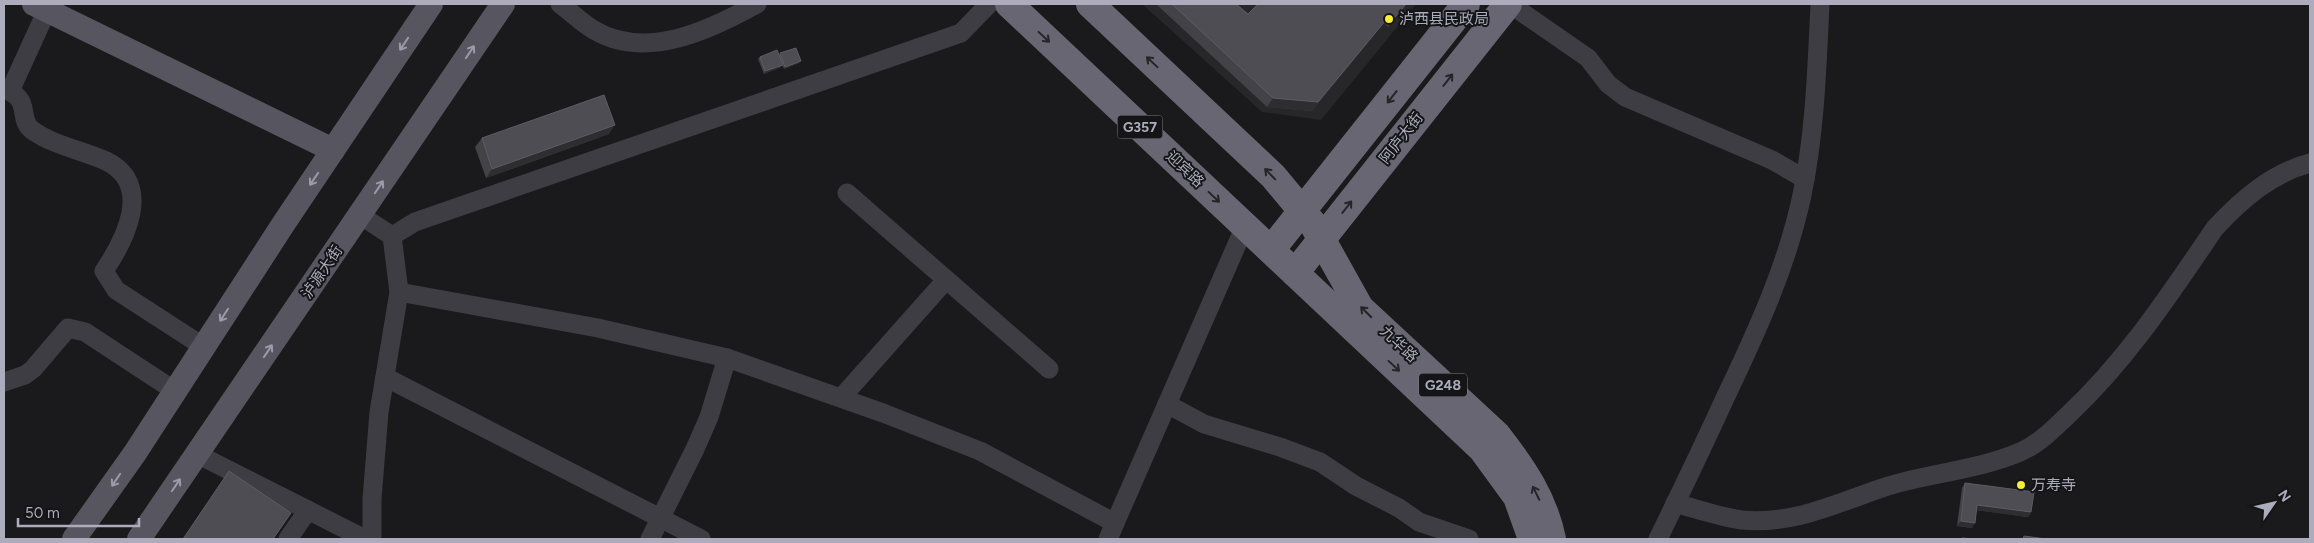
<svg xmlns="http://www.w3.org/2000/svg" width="2314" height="543" font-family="Figtree,'Noto Sans SC',sans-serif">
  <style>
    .built { fill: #272629 }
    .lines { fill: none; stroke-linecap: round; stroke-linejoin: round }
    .minor { stroke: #3d3d43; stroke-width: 19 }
    .major { stroke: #575660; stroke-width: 24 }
    .highway { stroke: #676672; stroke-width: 28 }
    .wall { fill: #434247 }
    .shaded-wall { fill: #2e2d30 }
    .building { fill: #4e4d53; stroke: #5d5c64 }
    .oneway { stroke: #252529 }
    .oneway2 { stroke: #9b9baa }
    .poi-dot { fill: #f6ed37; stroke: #151517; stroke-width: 2 }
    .labels { text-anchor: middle; stroke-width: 4; stroke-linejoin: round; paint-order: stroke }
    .shield { fill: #151517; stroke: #7f7f8a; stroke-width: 1 }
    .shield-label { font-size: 14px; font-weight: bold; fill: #acacbc }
    .poi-label { font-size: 15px; fill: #acacbc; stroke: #151517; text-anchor: start }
    .street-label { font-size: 15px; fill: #acacbc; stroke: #151517 }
  </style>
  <rect width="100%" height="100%" fill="#1a1a1c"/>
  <polygon class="built" points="1142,4 1416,4 1321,120 1262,112"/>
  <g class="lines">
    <g class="minor">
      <path d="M 560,4 C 571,12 582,23 594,30 C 646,61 710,30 757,4"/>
      <polyline points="1510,4 1588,58 1608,84 1625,97 1772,160 1805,179"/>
      <path d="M 4,89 C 33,99 17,119 32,130 C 54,146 82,150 106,161 C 154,184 125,240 104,271 L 116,290 L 204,347"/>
      <polyline points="10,91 47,10"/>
      <polyline points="847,193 1049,369"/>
      <polyline points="360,215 392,236"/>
      <polyline points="392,236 415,222 961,33 989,4"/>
      <polyline points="399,292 598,328 727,358 883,413 980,451 1115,523"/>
      <polyline points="385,377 701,539"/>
      <polyline points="4,382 25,375 33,369 68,328 85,332 175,391"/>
      <polyline points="841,398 945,281"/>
      <polyline points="1167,404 1204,424 1280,447 1320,462 1356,486 1399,508 1419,522 1469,539"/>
      <polyline points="197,454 365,539"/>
      <path d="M 1675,503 C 1697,509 1720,517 1742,520 C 1795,525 1839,502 1888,486 C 1931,473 1978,470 2020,452 C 2039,444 2053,429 2068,415 C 2127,360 2170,294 2215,228 C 2242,199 2272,173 2310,163"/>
      <polyline points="288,539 308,510"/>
      <polyline points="372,539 372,499 379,412 399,292 392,236"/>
      <polyline points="650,539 695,449 709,417 727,358"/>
      <polyline points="1108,539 1245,226"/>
      <path d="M 1658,539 C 1681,492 1704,444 1726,396 C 1757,331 1787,266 1802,195 C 1815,133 1817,67 1820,4"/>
    </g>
    <g class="major">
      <polyline points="34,4 333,150"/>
      <polyline points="74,539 135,453 284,223 431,4"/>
      <polyline points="139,539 503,4"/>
    </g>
    <g class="highway">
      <polyline points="1009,4 1482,449 1517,497 1532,539"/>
      <path d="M 1090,4 L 1273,176 L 1313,224 L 1360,308 L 1497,435 C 1522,467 1544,499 1552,539"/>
      <polyline points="1271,250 1466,4"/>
      <polyline points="1295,273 1508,4"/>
    </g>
  </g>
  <g class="wall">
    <polygon points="1156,4 1236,4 1248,14 1258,4 1407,4 1388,27 1384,23 1312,111 1267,107"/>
    <polygon points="780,53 799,63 784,69 782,65 781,67 764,74 758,59 760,57 779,55"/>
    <polygon points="609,134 486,178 475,147 482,138"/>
    <polygon points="1965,483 2031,512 2028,517 1977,510 1972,528 1957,526 1962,488"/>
  </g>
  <g class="shaded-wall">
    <polygon points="1406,4 1407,4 1388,27 1394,18"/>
    <polygon points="1390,15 1384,23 1312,111 1267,107 1273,98"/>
    <polygon points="801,61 799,63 784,69 785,67"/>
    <polygon points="783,65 781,67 764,74 765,71"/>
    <polygon points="615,125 609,134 486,178 492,169"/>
    <polygon points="1977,505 2031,512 2028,517 1974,510"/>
    <polygon points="1961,521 1975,523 1972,528 1957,526"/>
  </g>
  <g class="building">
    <polygon points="1172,4 1236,4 1248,14 1258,4 1406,4 1394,18 1390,15 1318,102 1273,98"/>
    <polygon points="796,48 801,61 785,67 780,53"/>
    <polygon points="777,50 783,65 765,71 760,57"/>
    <polygon points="604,95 615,125 492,169 482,138"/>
    <polygon points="229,471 291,513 273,539 183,539"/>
    <polygon points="1965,483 2034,492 2031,512 1977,505 1975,523 1961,521"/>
    <polygon points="2024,536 2046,539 2023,539"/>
    <polygon points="1962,538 1976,539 1962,539"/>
  </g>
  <defs><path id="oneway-shaft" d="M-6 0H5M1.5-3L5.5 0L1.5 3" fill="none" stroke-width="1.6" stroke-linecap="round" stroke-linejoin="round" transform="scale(1.25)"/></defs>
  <g class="oneway">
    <use href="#oneway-shaft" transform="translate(1044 37) rotate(43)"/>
    <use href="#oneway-shaft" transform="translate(1152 62) rotate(-137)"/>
    <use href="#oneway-shaft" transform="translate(1448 80) rotate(-52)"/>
    <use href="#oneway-shaft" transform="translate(1392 97) rotate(128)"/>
    <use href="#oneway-shaft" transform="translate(1270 174) rotate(-134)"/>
    <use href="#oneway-shaft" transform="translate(1214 197) rotate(43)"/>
    <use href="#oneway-shaft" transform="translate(1347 207) rotate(-52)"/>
    <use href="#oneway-shaft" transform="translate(1366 312) rotate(-135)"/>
    <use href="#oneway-shaft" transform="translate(1394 366) rotate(43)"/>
    <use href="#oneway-shaft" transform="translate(1536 493) rotate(-116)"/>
  </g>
  <g class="oneway2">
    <use href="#oneway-shaft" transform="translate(404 44) rotate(124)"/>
    <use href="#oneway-shaft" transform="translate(470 52) rotate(-56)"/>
    <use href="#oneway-shaft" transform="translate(314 179) rotate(124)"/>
    <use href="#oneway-shaft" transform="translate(379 187) rotate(-56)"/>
    <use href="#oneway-shaft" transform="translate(224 315) rotate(123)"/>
    <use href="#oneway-shaft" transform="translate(268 351) rotate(-56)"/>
    <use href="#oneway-shaft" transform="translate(116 480) rotate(124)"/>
    <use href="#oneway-shaft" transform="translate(176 485) rotate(-56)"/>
  </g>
  <g class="poi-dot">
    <circle cx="1389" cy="19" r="5"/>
    <circle cx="2021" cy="485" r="5"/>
  </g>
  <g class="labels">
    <g class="shield">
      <rect x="1117.5" y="115.5" width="45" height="23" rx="4"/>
      <rect x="1419" y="373.5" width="48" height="23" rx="4"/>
    </g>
    <g class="shield-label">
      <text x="1140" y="132">G357</text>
      <text x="1443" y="390">G248</text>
    </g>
    <g class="poi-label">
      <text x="1399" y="24">泸西县民政局</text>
      <text x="2031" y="490">万寿寺</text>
    </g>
    <g class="street-label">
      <text transform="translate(1401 138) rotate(-52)" y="5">阿庐大街</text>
      <text transform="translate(1185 169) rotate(43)" y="5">迎宾路</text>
      <text transform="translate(322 272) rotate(-56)" y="5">泸源大街</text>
      <text transform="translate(1399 344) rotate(43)" y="5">九华路</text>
    </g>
  </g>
  <rect width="2314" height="543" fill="none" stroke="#acacbc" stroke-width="10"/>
  <g transform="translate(2274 503) rotate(56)" stroke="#151517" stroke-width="4" paint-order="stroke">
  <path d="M0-4L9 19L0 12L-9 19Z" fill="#acacbc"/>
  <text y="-8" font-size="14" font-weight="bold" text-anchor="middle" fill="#acacbc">N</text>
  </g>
  <path d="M18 518v8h121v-8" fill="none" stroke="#acacbc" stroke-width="2.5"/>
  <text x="25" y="518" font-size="15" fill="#acacbc" stroke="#151517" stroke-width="4" paint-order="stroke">50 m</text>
</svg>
